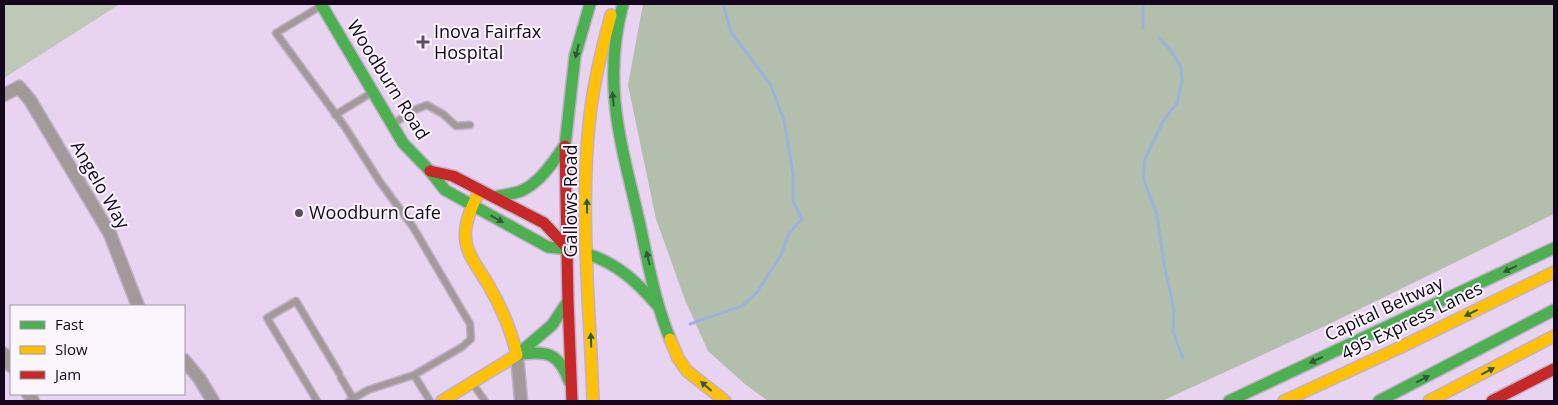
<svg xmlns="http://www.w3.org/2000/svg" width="1558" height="405" font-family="'Open Sans',sans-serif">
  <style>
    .green { fill: #bec7b8 }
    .forest { fill: #b4bead }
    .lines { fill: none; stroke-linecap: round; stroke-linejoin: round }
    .stream { stroke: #9cb2dd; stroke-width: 3 }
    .lane-casing { stroke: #c1b1c8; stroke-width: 9 }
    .street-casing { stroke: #c1b1c8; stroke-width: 15 }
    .fast-casing { stroke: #c1b1c8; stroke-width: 14 }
    .slow-casing { stroke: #c1b1c8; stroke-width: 14 }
    .jam-casing { stroke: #c1b1c8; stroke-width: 14 }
    .lane { stroke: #a4999a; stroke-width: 6 }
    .street { stroke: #a4999a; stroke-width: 12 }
    .fast { stroke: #4caf50; stroke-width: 11 }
    .slow { stroke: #ffc107; stroke-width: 11 }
    .jam { stroke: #c62828; stroke-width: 11 }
    .oneway { fill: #305a36 }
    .poi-dot { fill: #5f4d67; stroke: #fbf6fd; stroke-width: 2 }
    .labels { text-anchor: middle; stroke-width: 4; stroke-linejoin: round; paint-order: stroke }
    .poi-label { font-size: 18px; fill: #15051d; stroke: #fbf6fd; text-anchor: start }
    .street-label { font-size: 18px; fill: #15051d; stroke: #fbf6fd }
  </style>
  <rect width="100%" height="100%" fill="#e8d4f1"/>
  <polygon class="green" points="4,4 120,4 4,78"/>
  <polygon class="forest" points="643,4 1554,4 1554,214 1325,326 1162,401 768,401 746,385 708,351 685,300 656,219 628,85"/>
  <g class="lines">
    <g class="stream">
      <polyline points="1143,4 1143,28"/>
      <polyline points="1159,38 1172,52 1181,68 1182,82 1177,103 1163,121 1145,159 1143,177 1157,215 1164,264 1174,310 1173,332 1183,358"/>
      <polyline points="690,324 742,306 757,292 781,255 789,233 802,219 793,201 793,174 784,120 770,84 731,32 723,4"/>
    </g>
    <defs>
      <g id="lane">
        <polyline points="321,6 276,33 345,127 380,182 413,227 470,324 471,339 462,347 414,375 368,390 349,401"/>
        <polyline points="335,115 371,93"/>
        <polyline points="393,124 414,110 427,105 443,114 456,126 470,125"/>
        <polyline points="414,375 430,401"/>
        <polyline points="341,378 353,398"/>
        <polyline points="473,384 485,401"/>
        <polyline points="317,401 267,318 296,301 339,373"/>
      </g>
      <g id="street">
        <polyline points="4,95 19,87 30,100 110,234 138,306"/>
        <polyline points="4,354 11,366"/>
        <polyline points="517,355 521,401"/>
        <polyline points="184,360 199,378 213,401"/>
        <polyline points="28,394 33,401"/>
      </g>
      <g id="fast">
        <polyline points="321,4 403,143 430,171 445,190 548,247 568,249"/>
        <path d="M 623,4 C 601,85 622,146 640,225 C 648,263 655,302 670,339"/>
        <polyline points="565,146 575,56 590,4"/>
        <path d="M 494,197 C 503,195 513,194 521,191 C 541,182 553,162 565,145"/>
        <path d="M 587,254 C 617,263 637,282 657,305"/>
        <path d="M 517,355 C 545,350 559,352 569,381"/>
        <polyline points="517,355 552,325 568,301"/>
        <polyline points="1229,401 1554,248"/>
        <polyline points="1379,401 1554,310"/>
      </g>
      <g id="slow">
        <polyline points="670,339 678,358 687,371 725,401"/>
        <path d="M 442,401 L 517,355 C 511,330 502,308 489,286 C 482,273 468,257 466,242 C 463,224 472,206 480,190"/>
        <path d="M 593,401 C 590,308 579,208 590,115 C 594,81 602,48 611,15"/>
        <polyline points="1284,401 1399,348 1554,272"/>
        <polyline points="1429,401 1554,336"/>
      </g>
      <g id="jam">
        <polyline points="565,146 568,301 572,401"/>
        <polyline points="430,171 453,176 544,223 568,249"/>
        <polyline points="1492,401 1554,369"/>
      </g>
    </defs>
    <use href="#lane" class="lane-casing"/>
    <use href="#street" class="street-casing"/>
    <use href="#fast" class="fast-casing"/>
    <use href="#slow" class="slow-casing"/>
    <use href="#jam" class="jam-casing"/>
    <use href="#lane" class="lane"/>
    <use href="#street" class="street"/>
    <use href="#fast" class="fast"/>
    <use href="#slow" class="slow"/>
    <use href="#jam" class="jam"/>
  </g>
  <defs><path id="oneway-solid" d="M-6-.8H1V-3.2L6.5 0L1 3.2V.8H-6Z" transform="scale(1.25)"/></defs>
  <g class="oneway">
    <use href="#oneway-solid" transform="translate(577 51) rotate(103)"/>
    <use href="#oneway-solid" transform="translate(613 99) rotate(-96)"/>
    <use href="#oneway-solid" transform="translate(587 206) rotate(-91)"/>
    <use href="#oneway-solid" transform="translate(497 219) rotate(29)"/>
    <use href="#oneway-solid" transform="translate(648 258) rotate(-103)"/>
    <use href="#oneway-solid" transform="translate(1510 269) rotate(155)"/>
    <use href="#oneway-solid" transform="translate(1471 313) rotate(154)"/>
    <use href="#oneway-solid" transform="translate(591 340) rotate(-92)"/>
    <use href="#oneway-solid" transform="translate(1316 360) rotate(155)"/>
    <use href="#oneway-solid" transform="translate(1488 371) rotate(-28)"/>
    <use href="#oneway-solid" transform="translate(1423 379) rotate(-27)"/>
    <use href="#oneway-solid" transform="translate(706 386) rotate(-139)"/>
  </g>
  <g class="poi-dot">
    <path d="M420.5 34.5h5v5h5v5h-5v5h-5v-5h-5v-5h5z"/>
    <circle cx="299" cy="213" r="5"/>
  </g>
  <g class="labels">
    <g class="poi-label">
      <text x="434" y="38">Inova Fairfax<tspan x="434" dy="21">Hospital</tspan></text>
      <text x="309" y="219">Woodburn Cafe</text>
    </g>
    <g class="street-label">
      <text transform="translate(388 80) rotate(58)" y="6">Woodburn Road</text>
      <text transform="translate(100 185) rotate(60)" y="6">Angelo Way</text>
      <text transform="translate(571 201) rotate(-90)" y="6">Gallows Road</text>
      <text transform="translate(1384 309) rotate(-25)" y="6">Capital Beltway</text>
      <text transform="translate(1412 321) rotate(-26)" y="6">495 Express Lanes</text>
    </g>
  </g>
  <rect width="1558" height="405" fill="none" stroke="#15051d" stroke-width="10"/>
  <rect x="10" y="305" width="175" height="90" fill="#fbf6fd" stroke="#9f96a3"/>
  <rect x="20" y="321" width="25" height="8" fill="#4caf50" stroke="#9f96a3"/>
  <text x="55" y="330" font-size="15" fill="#15051d">Fast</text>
  <rect x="20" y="346" width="25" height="8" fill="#ffc107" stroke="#9f96a3"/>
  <text x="55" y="355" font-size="15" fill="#15051d">Slow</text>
  <rect x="20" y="371" width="25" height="8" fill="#c62828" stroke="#9f96a3"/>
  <text x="55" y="380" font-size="15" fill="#15051d">Jam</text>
</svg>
